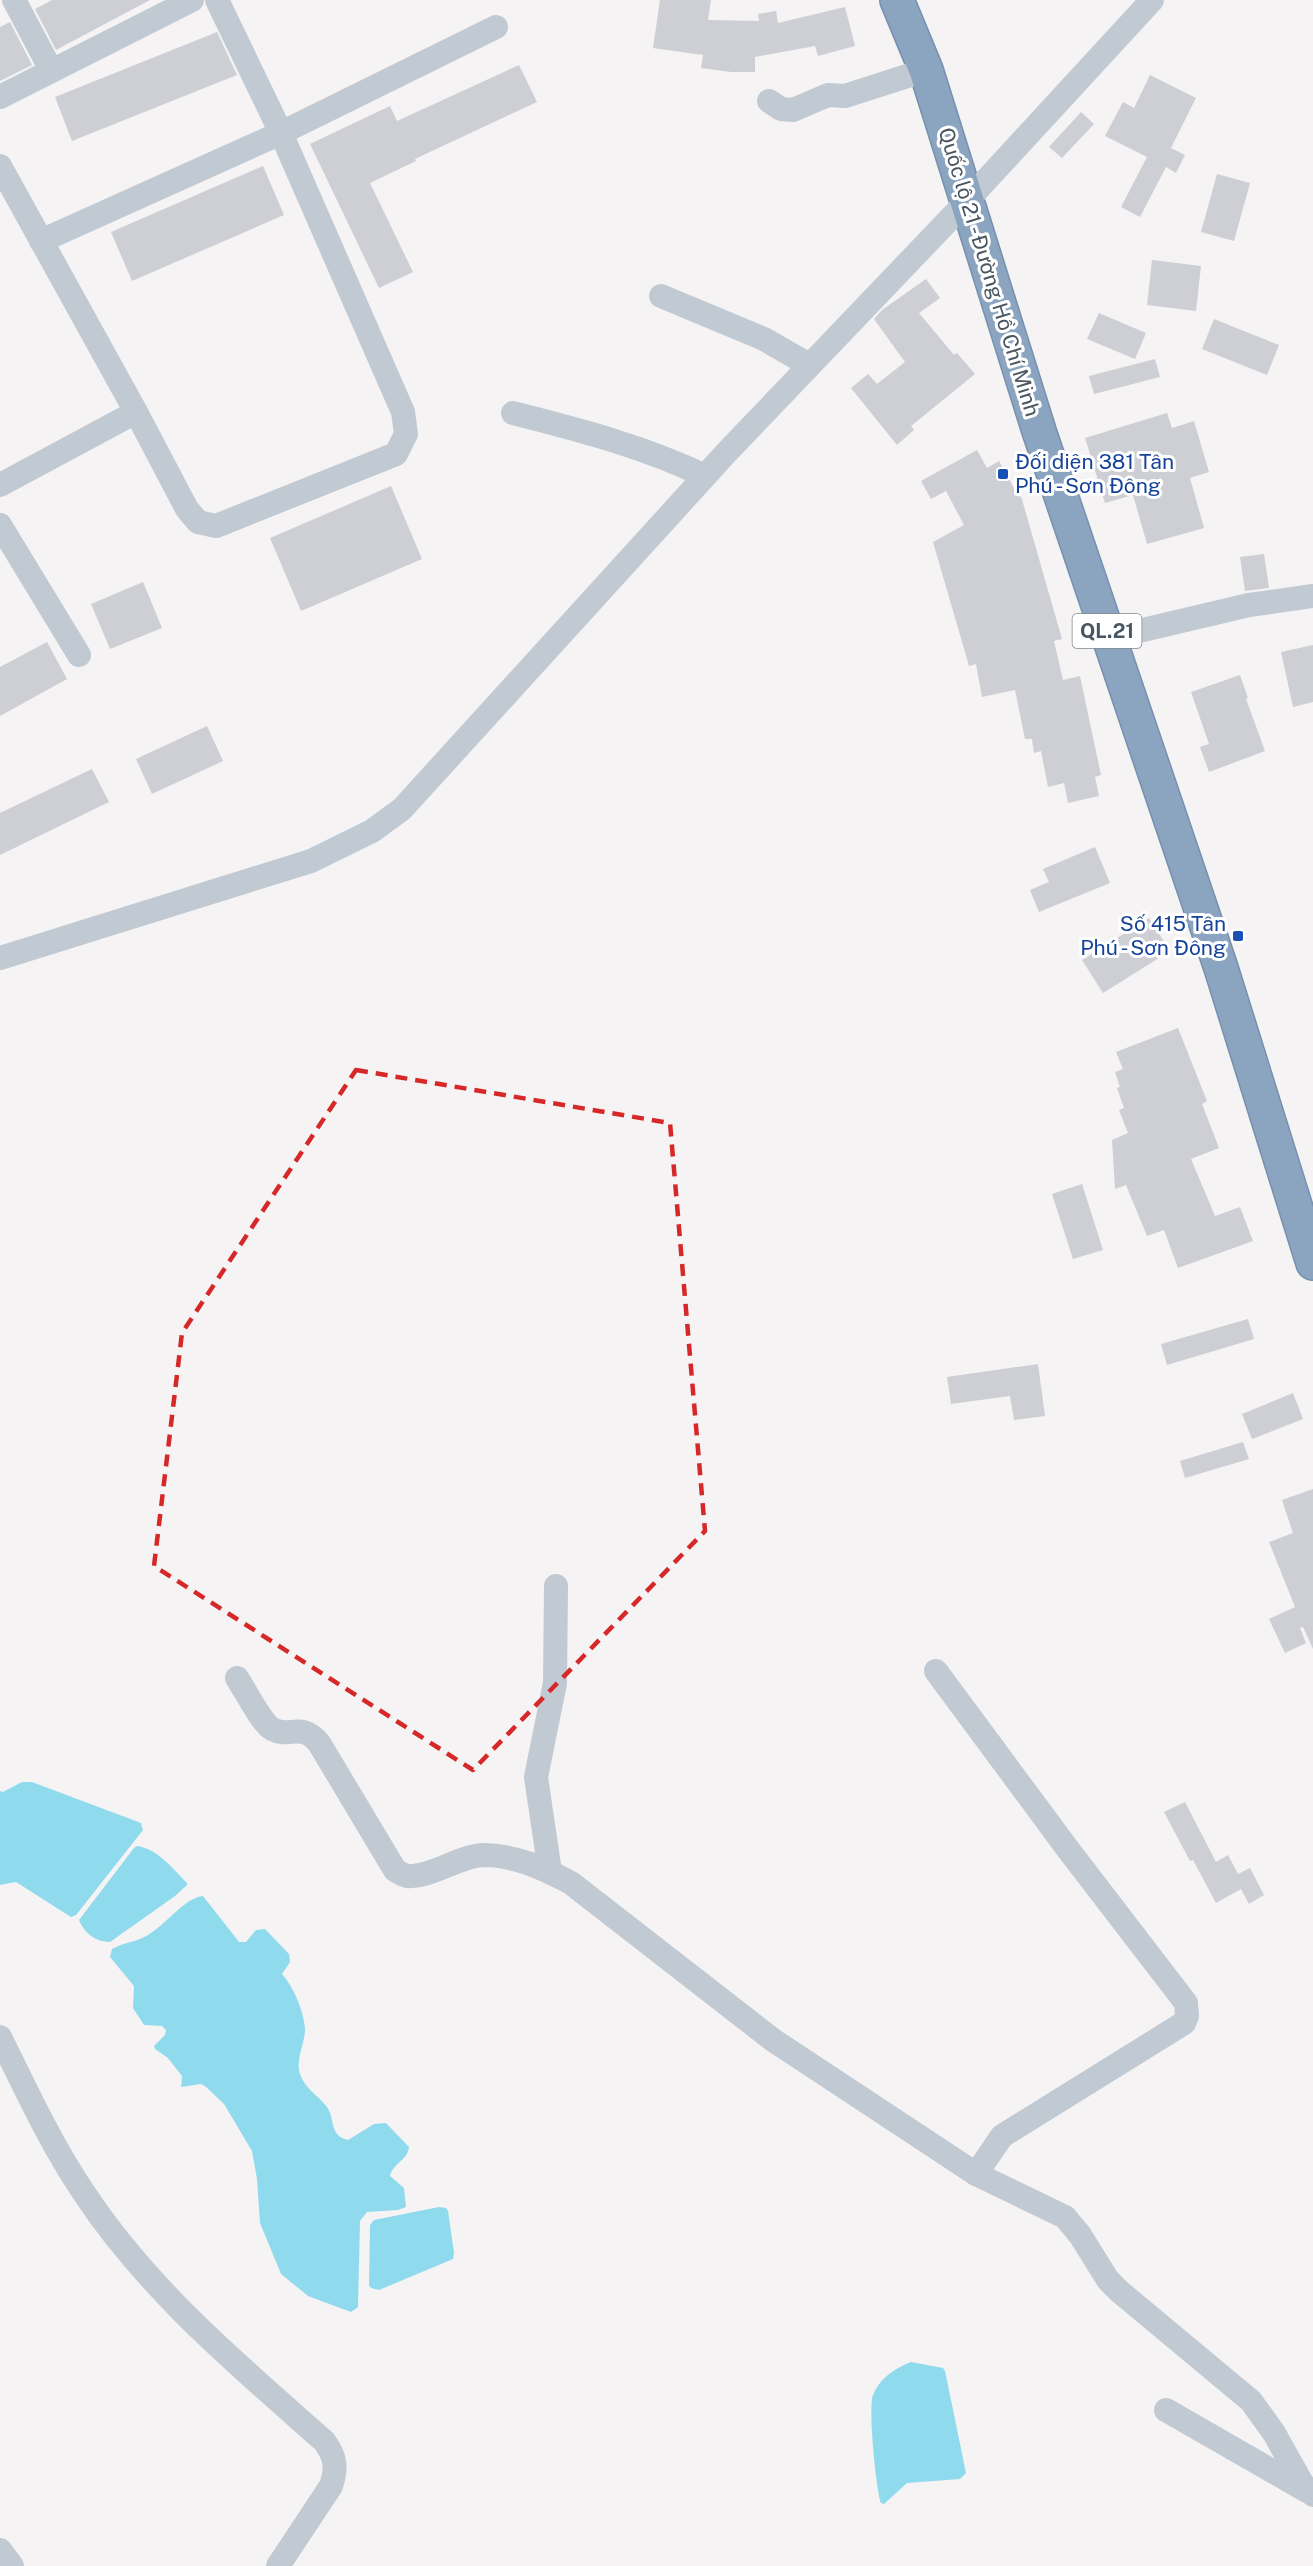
<svg xmlns="http://www.w3.org/2000/svg" width="1313" height="2566" font-family="'Public Sans',sans-serif">
  <style>
    .water { fill: #90daee }
    .building { fill: #cdcfd5 }
    .lines { fill: none; stroke-linecap: round; stroke-linejoin: round }
    .highway-casing { stroke: #7690ad; stroke-width: 36 }
    .minor { stroke: #c1cad2; stroke-width: 24 }
    .highway { stroke: #8ba5c1; stroke-width: 33 }
    .marked { fill: none; stroke: #d62828; stroke-width: 4.5; stroke-dasharray: 12 8; stroke-linejoin: round }
    .transit-dot { fill: #1a4fb4; stroke: #fff; stroke-width: 2 }
    .labels { text-anchor: middle; stroke-width: 6; stroke-linejoin: round; paint-order: stroke }
    .shield { fill: #fff; stroke: #808990; stroke-width: 1.5 }
    .shield-label { font-size: 20px; font-weight: bold; fill: #4a5661 }
    .street-label { font-size: 21px; fill: #4a5661; stroke: #fff }
    .transit-label { font-size: 21px; fill: #164399; stroke: #fff; text-anchor: start }
  </style>
  <rect width="100%" height="100%" fill="#f5f3f3"/>
  <g class="water">
    <polygon points="22,1782 32,1782 141,1823 143,1830 76,1915 71,1917 16,1882 0,1885 0,1791 3,1792"/>
    <path d="M 137,1846 C 158,1849 173,1869 187,1883 L 187,1885 L 175,1896 L 110,1942 C 96,1942 84,1933 79,1920 L 134,1848 Z"/>
    <path d="M 203,1896 L 239,1942 L 246,1942 L 256,1930 L 265,1929 L 289,1954 L 290,1962 L 282,1974 C 293,1986 304,2011 305,2029 C 305,2042 297,2057 299,2070 C 302,2087 318,2095 327,2107 C 335,2118 329,2136 348,2140 L 374,2124 L 386,2123 L 409,2147 C 408,2160 393,2163 390,2176 L 404,2188 L 406,2207 L 398,2210 L 367,2212 L 360,2221 L 358,2307 L 351,2312 L 308,2296 L 281,2274 L 260,2223 L 257,2179 L 252,2151 L 224,2104 L 205,2086 L 201,2084 L 181,2087 L 182,2076 L 168,2058 L 155,2049 L 154,2046 L 165,2035 L 166,2030 L 162,2026 L 144,2025 L 133,2008 L 134,1986 L 110,1957 L 112,1949 C 124,1942 139,1942 151,1933 C 168,1922 185,1898 203,1896 Z"/>
    <polygon points="439,2207 446,2208 448,2211 454,2253 453,2259 379,2290 371,2288 369,2285 370,2225 374,2220"/>
    <path d="M 911,2362 L 943,2368 L 945,2371 L 966,2473 L 960,2479 L 907,2483 L 884,2504 L 881,2503 C 876,2489 868,2407 873,2395 C 879,2379 895,2368 911,2362 Z"/>
  </g>
  <g class="building">
    <polygon points="52,0 150,0 56,50 35,9"/>
    <polygon points="660,0 711,0 708,20 759,21 758,14 776,11 778,23 845,7 855,46 818,56 815,46 755,57 755,72 731,72 701,68 703,55 653,48"/>
    <polygon points="10,22 32,65 0,81 0,27"/>
    <polygon points="217,32 237,75 72,141 55,97"/>
    <polygon points="519,65 537,102 415,159 416,161 370,183 413,272 379,288 310,144 390,106 397,121"/>
    <polygon points="1150,75 1196,98 1171,148 1185,155 1176,173 1166,167 1140,217 1121,207 1147,157 1105,136 1123,102 1134,108"/>
    <polygon points="1081,112 1094,124 1062,158 1049,147"/>
    <polygon points="263,166 284,215 132,281 111,232"/>
    <polygon points="1217,174 1250,183 1234,241 1201,232"/>
    <polygon points="1152,260 1201,266 1196,311 1147,305"/>
    <polygon points="926,279 940,298 919,313 954,355 957,353 975,374 911,426 914,430 897,445 851,388 868,374 877,384 905,362 874,319 882,310"/>
    <polygon points="1099,313 1146,333 1135,359 1087,339"/>
    <polygon points="1214,319 1279,345 1267,375 1202,349"/>
    <polygon points="1155,359 1160,377 1094,394 1089,376"/>
    <polygon points="1167,413 1172,428 1194,421 1209,472 1190,478 1204,528 1147,544 1133,495 1105,503 1085,438"/>
    <polygon points="977,450 987,468 999,461 1019,497 1021,496 1062,639 1054,641 1063,680 1080,676 1101,775 1095,777 1099,796 1068,803 1064,783 1048,787 1041,751 1034,753 1032,739 1025,739 1015,690 982,697 976,664 969,666 933,542 964,525 946,491 931,499 921,481"/>
    <polygon points="391,486 422,559 301,611 270,538"/>
    <polygon points="1264,554 1269,588 1245,591 1240,557"/>
    <polygon points="143,582 162,628 110,649 91,604"/>
    <polygon points="47,642 67,679 0,716 0,667"/>
    <polygon points="1313,645 1313,702 1293,707 1281,652"/>
    <polygon points="1240,675 1248,698 1246,699 1265,751 1209,772 1200,747 1209,744 1191,692"/>
    <polygon points="207,726 223,761 152,794 136,759"/>
    <polygon points="92,769 109,802 0,855 0,813"/>
    <polygon points="1095,847 1110,883 1039,912 1030,890 1049,882 1043,869"/>
    <polygon points="1149,918 1170,951 1103,993 1082,960"/>
    <polygon points="1178,1028 1207,1101 1202,1104 1219,1148 1191,1159 1215,1216 1240,1207 1253,1241 1178,1268 1164,1230 1147,1236 1126,1185 1115,1189 1112,1140 1128,1133 1119,1110 1124,1108 1117,1088 1120,1087 1115,1072 1123,1069 1116,1052"/>
    <polygon points="1082,1184 1103,1250 1073,1259 1052,1194"/>
    <polygon points="1248,1319 1254,1339 1167,1365 1161,1344"/>
    <polygon points="1038,1364 1045,1416 1014,1420 1010,1396 951,1404 947,1377"/>
    <polygon points="1293,1393 1303,1419 1252,1439 1242,1414"/>
    <polygon points="1243,1442 1249,1459 1185,1478 1180,1461"/>
    <polygon points="1313,1489 1313,1649 1303,1627 1300,1628 1306,1643 1285,1653 1269,1619 1295,1607 1269,1542 1293,1533 1282,1500"/>
    <polygon points="1185,1802 1216,1862 1228,1855 1238,1874 1250,1868 1264,1895 1249,1904 1241,1889 1216,1903 1193,1860 1190,1861 1164,1812"/>
  </g>
  <g class="lines">
    <defs>
      <polyline id="highway" points="897,0 926,70 1039,431 1221,968 1313,1263"/>
    </defs>
    <use href="#highway" class="highway-casing"/>
    <g class="minor">
      <polyline points="14,0 51,70"/>
      <polyline points="0,97 192,0"/>
      <polyline points="769,101 781,109 793,110 828,95 845,96 926,70"/>
      <polyline points="0,166 136,412 187,509 198,522 216,526 396,454 406,434 403,412 281,133 217,0"/>
      <polyline points="41,241 281,133 496,27"/>
      <polyline points="661,296 764,339 809,365"/>
      <path d="M 513,413 C 579,430 643,446 705,476"/>
      <polyline points="0,485 136,412"/>
      <polyline points="0,525 79,655"/>
      <polyline points="1109,638 1249,605 1313,596"/>
      <polyline points="0,958 311,861 372,831 402,809 727,452 966,202 1152,0"/>
      <polyline points="936,1671 1067,1848 1186,2003 1187,2016 1184,2023 1002,2136 976,2174"/>
      <path d="M 237,1678 C 245,1690 261,1722 272,1729 C 290,1739 300,1721 319,1743 L 395,1870 C 400,1873 406,1877 412,1876 C 435,1875 460,1856 483,1855 C 515,1855 543,1868 571,1883 L 773,2040 L 976,2174 L 1065,2217 L 1080,2235 L 1108,2280 L 1119,2291 L 1251,2401 L 1274,2433 L 1302,2483 L 1313,2495"/>
      <polyline points="550,1872 536,1777 555,1683 556,1586"/>
      <path d="M 0,2037 C 26,2090 51,2144 84,2193 C 148,2290 238,2365 324,2441 C 336,2457 337,2468 331,2486 L 278,2566"/>
      <polyline points="1166,2410 1307,2491"/>
      <polyline points="0,2550 12,2566"/>
    </g>
    <use href="#highway" class="highway"/>
  </g>
  <path class="marked" d="M 356,1070 L 670,1123 L 705,1531 L 473,1770 L 154,1566 L 182,1333 Z"/>
  <g class="transit-dot">
    <rect x="997" y="468" width="12" height="12" rx="3"/>
    <rect x="1232" y="930" width="12" height="12" rx="3"/>
  </g>
  <g class="labels">
    <rect class="shield" x="1072.5" y="614" width="69" height="34" rx="4.5"/>
    <g class="shield-label">
      <text x="1107" y="638">QL.21</text>
    </g>
    <g class="street-label">
      <text transform="translate(989 272) rotate(73)" y="7">Quốc lộ 21 - Đường Hồ Chí Minh</text>
    </g>
    <g class="transit-label">
      <text x="1015" y="469">Đối diện 381 Tân<tspan x="1015" dy="24">Phú - Sơn Đông</tspan></text>
      <text x="1226" y="931" text-anchor="end">Số 415 Tân<tspan x="1226" dy="24">Phú - Sơn Đông</tspan></text>
    </g>
  </g>
</svg>
